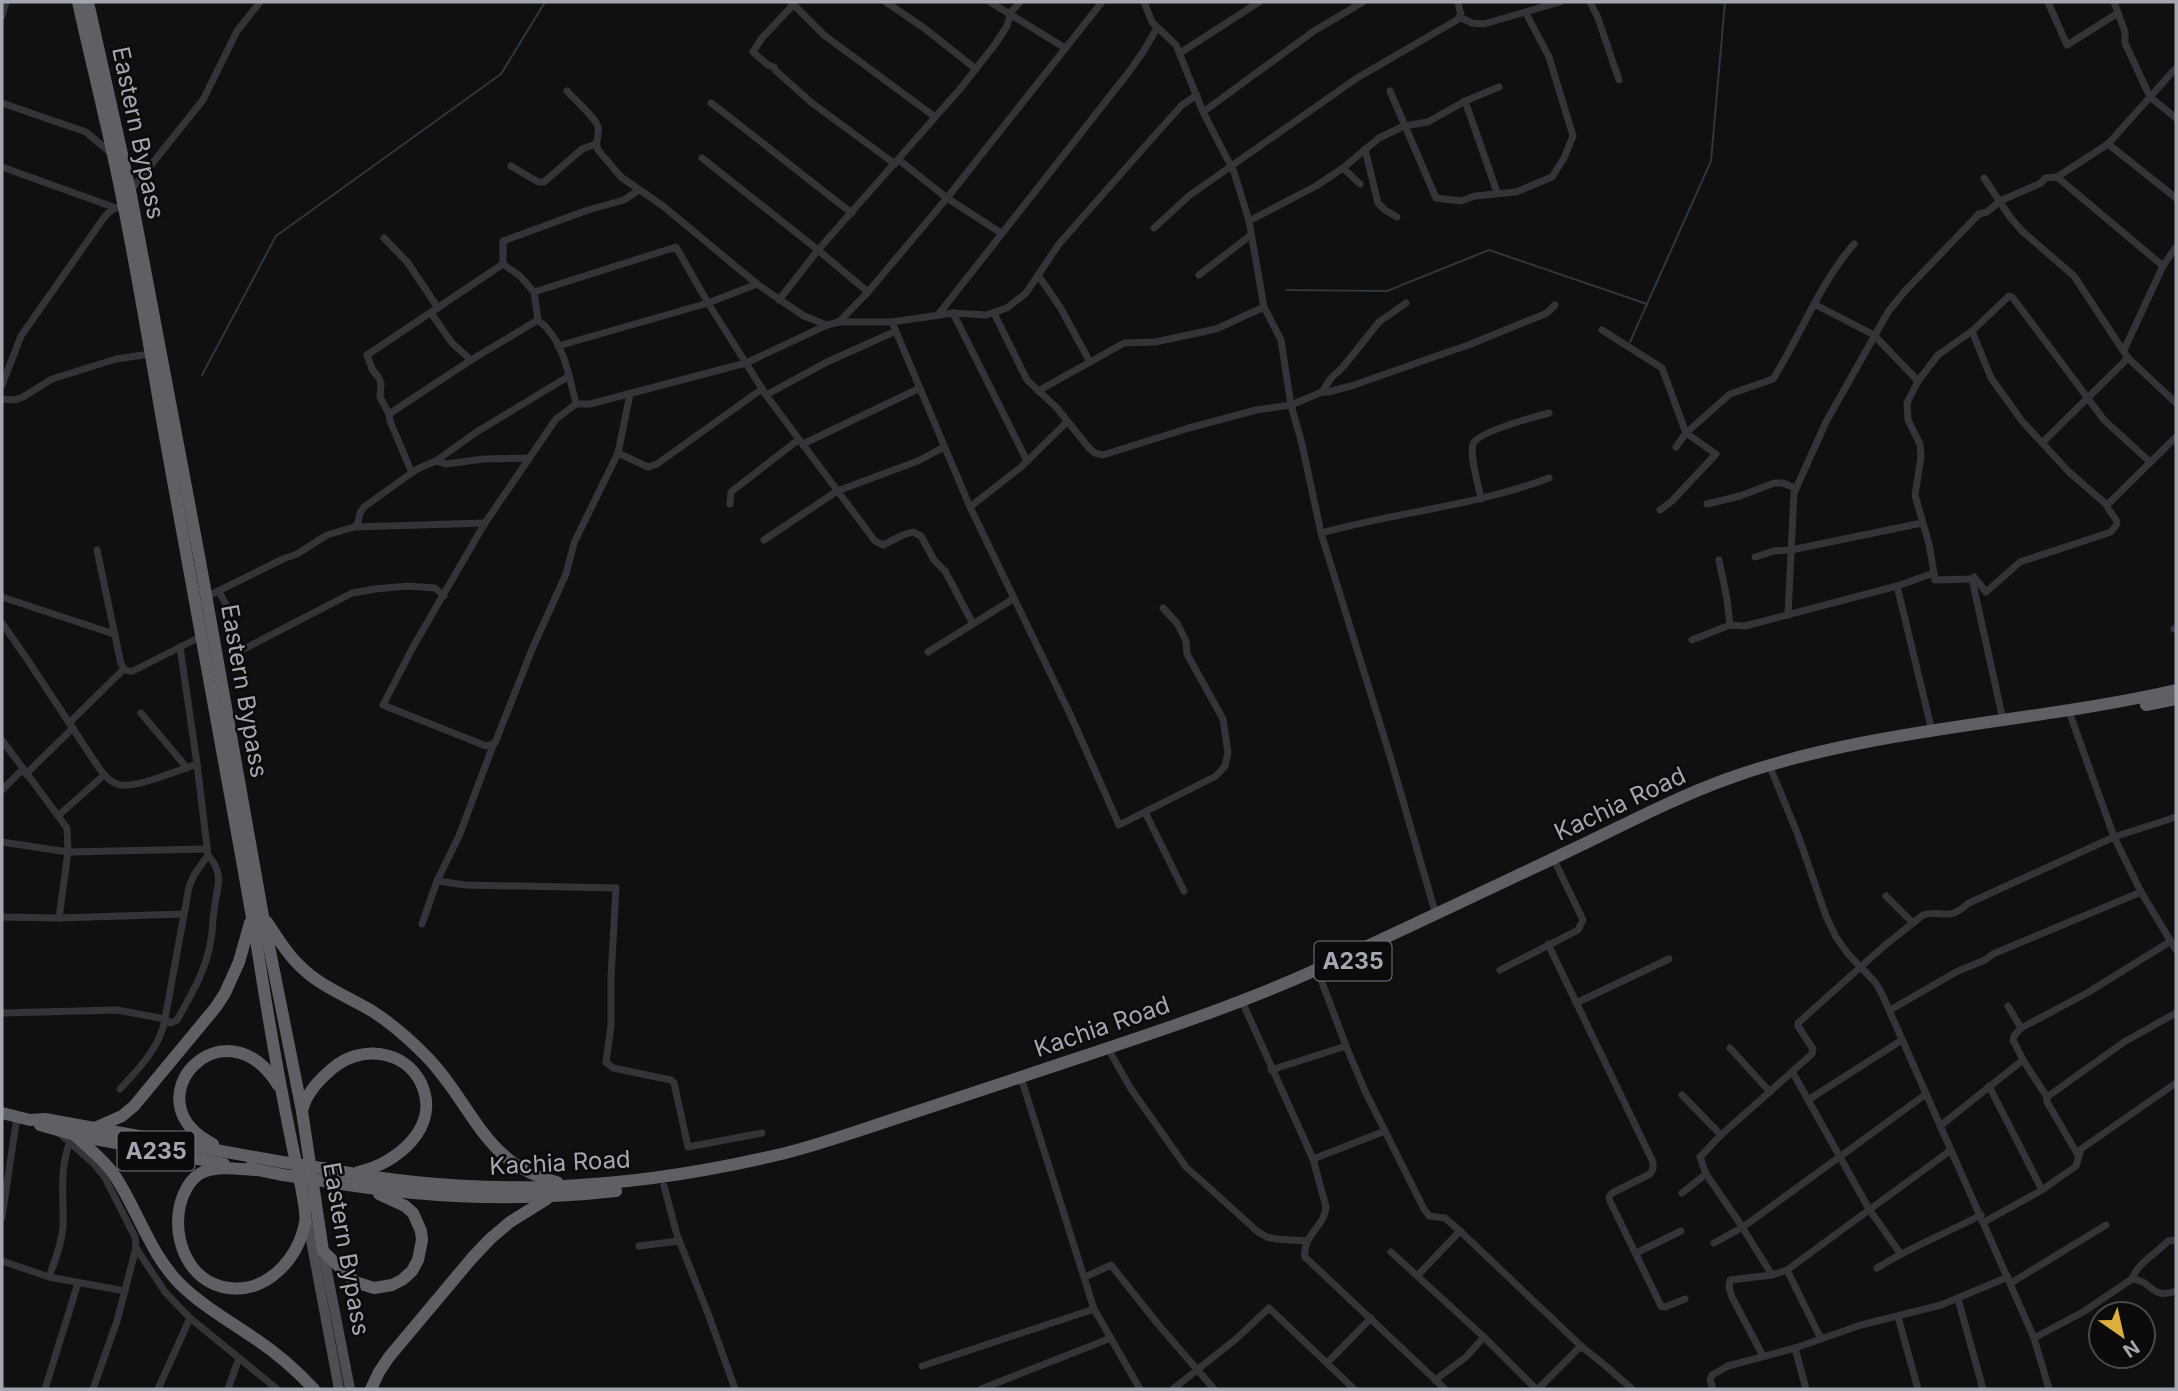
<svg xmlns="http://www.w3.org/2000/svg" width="2178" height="1391" font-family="Inter,sans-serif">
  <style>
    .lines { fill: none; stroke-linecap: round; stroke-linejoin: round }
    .stream { stroke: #2f363c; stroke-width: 2 }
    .street { stroke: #343438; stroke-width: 7 }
    .primary { stroke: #4e4f55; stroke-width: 10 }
    .highway { stroke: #5e6066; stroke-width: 12 }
    .highway-bridge { stroke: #5e6066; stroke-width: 12 }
    .labels { text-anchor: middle; stroke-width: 5; stroke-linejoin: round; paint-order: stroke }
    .shield { fill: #0b0b0c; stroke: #757880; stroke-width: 2 }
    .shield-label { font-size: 23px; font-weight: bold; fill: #a3a7b1 }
    .street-label { font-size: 24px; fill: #a3a7b1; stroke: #0b0b0c }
  </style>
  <rect width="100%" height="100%" fill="#101011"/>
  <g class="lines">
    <g class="stream">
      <polyline points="1287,290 1387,291 1489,250 1647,304"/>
      <polyline points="1630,342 1711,161 1725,2"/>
      <polyline points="202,375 276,236 501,74 545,2"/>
    </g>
    <g class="street">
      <polyline points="791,2 824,35 935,117"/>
      <polyline points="886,2 924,28 976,69"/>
      <polyline points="990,2 1065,48"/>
      <polyline points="1144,2 1152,22 1176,45 1203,112 1234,172 1249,221 1264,307 1281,340 1291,405 1302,444 1321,533 1390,756 1436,915"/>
      <polyline points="1590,2 1598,18 1619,80"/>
      <polyline points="2048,2 2067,45 2118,13"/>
      <polyline points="2114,2 2125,32 2125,43 2150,97 2176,118"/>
      <polyline points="793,5 762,38 753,52 768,65 774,67 775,70 812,103 895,164"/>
      <polyline points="2,16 6,2"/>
      <polyline points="1459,17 1472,23 1484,24 1560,2"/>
      <polyline points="1180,53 1259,2"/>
      <path d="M 567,91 C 574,99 596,118 598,127 C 600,136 594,141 598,150 L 621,177 L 663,206 L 757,284 L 804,316 L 827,325"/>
      <polyline points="1390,91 1436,198 1461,201 1475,196 1516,192 1552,177 1564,158 1573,136 1549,57 1526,13"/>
      <polyline points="1465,101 1497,192"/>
      <polyline points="2,103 86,132 111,153"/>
      <path d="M 711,103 C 759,139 804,177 852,213"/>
      <polyline points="1203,112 1314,31 1363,2"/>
      <polyline points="2108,144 2176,198"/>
      <polyline points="1365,149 1378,203 1385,210 1397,217"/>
      <polyline points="702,158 818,250 868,292"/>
      <polyline points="899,160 947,198 1001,233"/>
      <polyline points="511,166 538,182 544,182 582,149 596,144"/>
      <polyline points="2,167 116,208"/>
      <polyline points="1343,168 1360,184"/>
      <polyline points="2057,177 2108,144 2175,69"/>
      <polyline points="1984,178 2010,217 2022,231 2074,276 2128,358 2176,403"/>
      <polyline points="131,190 203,100 237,31 260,2"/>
      <polyline points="1249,221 1316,186 1343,168 1379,138 1404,126 1428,122 1465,101 1499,87"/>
      <polyline points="1154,228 1190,195 1357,78 1457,20 1461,15 1458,2"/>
      <polyline points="384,238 408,263 438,308"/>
      <polyline points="1038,275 1060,307 1090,362"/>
      <polyline points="1199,275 1251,235"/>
      <polyline points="534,292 676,247 708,303 766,395 875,541 883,545 903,535 913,532 921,536 934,560 945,571 973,624"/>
      <polyline points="779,300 818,250 960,89 996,43 1007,26 1011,12 1020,2"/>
      <polyline points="1814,304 1874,335 1918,381"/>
      <polyline points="431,313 452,343 471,360"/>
      <polyline points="953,313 1027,461"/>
      <polyline points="994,313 1027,380 1057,408 1089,448 1095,453 1103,455 1189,428 1256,410 1291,405 1322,392 1328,392 1351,386 1471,344 1547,313 1555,305"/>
      <polyline points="938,315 1128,73 1143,52 1157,28"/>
      <polyline points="839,322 868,292 947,198 1102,2"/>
      <polyline points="892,322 970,507 1070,714 1119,825 1216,776 1225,766 1228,753 1223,719 1187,654 1186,641 1177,623 1163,608"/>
      <polyline points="1602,330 1662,368 1686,433 1676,447"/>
      <polyline points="1972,331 1991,378 2022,421 2069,472 2107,505"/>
      <polyline points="558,346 708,303 757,284"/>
      <polyline points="2124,350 2163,266 2176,247"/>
      <polyline points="2,385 21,336 103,219 109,212 124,204"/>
      <polyline points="1038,391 1124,343 1155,342 1216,329 1264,307"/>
      <polyline points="1322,392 1331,378 1343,367 1379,322 1406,303"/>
      <polyline points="630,394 618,453 574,543 566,574 533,647 495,743 486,746 383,705 413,647 485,523 556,419 576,404 590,404 746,363 827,325 839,322 892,322 953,313 986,315 1007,308 1026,293 1059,244 1155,135 1182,105 1197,95"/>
      <polyline points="766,395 827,362 896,331"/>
      <polyline points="2,399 15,400 23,397 52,379 116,359 150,354"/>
      <path d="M 576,404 C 569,375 563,338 538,320 L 534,292 L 520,276 L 503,264 L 503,241 L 588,210 L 624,200 L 639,190"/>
      <polyline points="389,414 380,397 381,384 379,378 372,369 367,355 503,264"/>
      <polyline points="2043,442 2128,358"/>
      <polyline points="803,444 920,388"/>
      <polyline points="618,453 648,467 657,464 762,389"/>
      <polyline points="436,461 475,433 569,376"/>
      <polyline points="412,473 390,421 389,414 471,360 538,320"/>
      <path d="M 1481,499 C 1479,486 1469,456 1473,444 C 1478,432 1534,417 1549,413"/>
      <polyline points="730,504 731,492 798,440"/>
      <polyline points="1707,504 1740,496 1774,483 1783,483 1795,488"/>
      <polyline points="970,507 1021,467 1067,422"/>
      <path d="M 1660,510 L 1672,501 L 1716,454 L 1686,433 L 1730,394 L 1773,379 C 1801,335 1819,284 1854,244"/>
      <polyline points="354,527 485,523"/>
      <path d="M 1321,533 C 1396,512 1475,506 1549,478"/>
      <polyline points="764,540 837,491 918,461 944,447"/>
      <path d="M 97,550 L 121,664 C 124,669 126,672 133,671 L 202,636"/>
      <polyline points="1755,557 1774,551 1791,550 1922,523"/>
      <polyline points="1719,560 1727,599 1730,625"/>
      <polyline points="1934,573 1929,544 1915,495 1921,457 1920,444 1908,420 1907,403 1918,381 1938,355 1972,331 2009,296 2013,298 2104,420 2150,462"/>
      <polyline points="1897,586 1932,731"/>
      <polyline points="219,592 231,613 238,652 352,593 375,589 408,586 435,588 444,596"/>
      <polyline points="2,597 114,634"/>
      <polyline points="206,597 283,559 297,554 327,535 354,527 358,523 360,513 364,507 417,469 436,461 446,464 484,459 529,458"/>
      <polyline points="1788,615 1794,493 1826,422 1888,312 1904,292 1979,214 1987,212 2000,201 2041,183 2045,178 2057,177 2163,266"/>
      <path d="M 2,623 L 27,659 L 95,762 C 101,771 108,782 120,785 C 137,788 179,770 197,764"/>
      <polyline points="2174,629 2176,629"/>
      <polyline points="1692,640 1730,625 1745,626 1897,586 1934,573 1935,580 1972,579"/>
      <path d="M 180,647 L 197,764 L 208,855 C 226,876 216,887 214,912 C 212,921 213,930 211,939 C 207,969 191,995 177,1020 L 170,1023 L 165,1019 L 189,887 L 194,875 L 208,855"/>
      <polyline points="928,652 1013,599"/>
      <polyline points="141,713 187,768"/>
      <polyline points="2071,717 2114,837 2141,892 2176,950"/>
      <path d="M 2003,720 L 1972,579 L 1974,577 L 1986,592 L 2020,562 L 2111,532 L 2117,524 C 2117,516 2108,513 2107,505 L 2176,437"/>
      <polyline points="69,723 124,669"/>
      <polyline points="2,740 67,828 68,852 59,918"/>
      <polyline points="1772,772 1798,835 1826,916 1836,937 1848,954 1875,982 1882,994 2034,1338 2049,1389"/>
      <polyline points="26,774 73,728"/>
      <polyline points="2,790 23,769"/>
      <polyline points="1145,812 1184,891"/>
      <polyline points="59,815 104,775"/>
      <polyline points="2,842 68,852 207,849"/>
      <polyline points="437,881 466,885 616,888 611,977 611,1026 606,1062 613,1068 671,1080 674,1083 688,1147 762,1133"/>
      <polyline points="1886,896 1913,923"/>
      <polyline points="2,917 59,918 184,914"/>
      <polyline points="422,924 437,881 459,836 494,743"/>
      <polyline points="1548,944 1653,1162 1653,1169 1650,1174 1612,1193 1609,1197 1610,1201 1661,1306 1665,1307 1685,1299"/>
      <polyline points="1500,970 1578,930 1583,920 1557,866"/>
      <polyline points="1320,977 1346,1046 1365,1091 1424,1209 1429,1216 1445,1218 1460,1231"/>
      <polyline points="1576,1003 1669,959"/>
      <polyline points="2008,1006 2021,1028"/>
      <path d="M 1245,1008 L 1313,1159 L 1326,1207 C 1325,1227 1302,1235 1305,1257 L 1445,1389"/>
      <polyline points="1890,1010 1958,971 1985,960 1993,954 2141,892"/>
      <path d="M 2,1013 L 117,1010 L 165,1019 C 161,1046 138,1070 120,1089"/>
      <polyline points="1730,1048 1770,1092"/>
      <polyline points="1111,1054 1131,1089 1186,1167 1195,1175 1258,1232 1267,1237 1276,1239 1306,1241"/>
      <polyline points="1271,1070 1346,1046"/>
      <polyline points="1793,1073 1869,1209 1900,1253"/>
      <polyline points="1023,1084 1094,1309 1140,1389"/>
      <polyline points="1989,1086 2042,1190"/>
      <polyline points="1682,1095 1721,1135"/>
      <polyline points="2047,1097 2124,1042 2176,1013"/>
      <polyline points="1808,1100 1902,1040"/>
      <polyline points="1940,1126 2023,1060"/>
      <polyline points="59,1133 94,1164 104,1176 135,1237 136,1248 117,1321 93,1389"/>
      <polyline points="2078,1155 2047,1102 2047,1097 2023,1060 2013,1040 2014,1036 2021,1028 2087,993 2171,941"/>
      <polyline points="1313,1159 1385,1131"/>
      <polyline points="664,1186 677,1235 709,1316 735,1389"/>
      <polyline points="1682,1193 1706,1174"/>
      <polyline points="2,1217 17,1117"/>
      <polyline points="1984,1222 2042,1190 2076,1166 2081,1149 2176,1083"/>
      <polyline points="1714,1243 1743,1227 1926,1094"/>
      <polyline points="639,1246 679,1241"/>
      <polyline points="136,1248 165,1292 190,1318 277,1389"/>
      <polyline points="1391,1252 1484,1337 1536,1389"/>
      <polyline points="1636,1253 1681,1231"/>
      <polyline points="2,1261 49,1277 125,1291"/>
      <path d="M 1877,1268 C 1910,1247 1947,1233 1981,1215"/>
      <polyline points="1787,1270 1821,1339"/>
      <polyline points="1418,1275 1460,1231 1581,1346 1607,1367 1632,1389"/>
      <path d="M 1772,1275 L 1739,1222 L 1706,1174 L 1700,1157 L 1721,1135 L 1812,1054 L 1813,1049 L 1798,1026 L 1798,1023 L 1884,946 L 1923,915 C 1932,912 1938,914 1948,914 C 1956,914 1963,908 1969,903 L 2114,837 L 2176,817"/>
      <path d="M 49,1277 C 55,1261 61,1245 63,1228 C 64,1198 59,1173 69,1144"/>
      <polyline points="1085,1277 1111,1265 1157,1323 1214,1389"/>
      <path d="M 2132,1279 C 2139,1261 2155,1255 2168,1241 L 2176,1240"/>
      <polyline points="2011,1283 2106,1225"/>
      <polyline points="1958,1299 1983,1389"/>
      <polyline points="1898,1317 1918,1389"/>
      <path d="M 2034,1338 L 2083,1312 L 2132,1279 C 2154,1281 2149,1300 2176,1291"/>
      <polyline points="1795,1348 1806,1389"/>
      <polyline points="1763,1356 1732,1297 1729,1287 1730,1280 1772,1275 1787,1270 1951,1150"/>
      <polyline points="1327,1363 1371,1318"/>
      <polyline points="922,1366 1094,1309"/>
      <polyline points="1435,1380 1466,1357 1484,1337"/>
      <polyline points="45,1389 78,1283"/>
      <polyline points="158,1389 190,1318"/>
      <polyline points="228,1389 239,1358"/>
      <polyline points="981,1389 1111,1338"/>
      <polyline points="1173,1389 1236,1339 1269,1308 1354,1389"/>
      <polyline points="1538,1389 1581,1346"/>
      <polyline points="1713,1389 1710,1380 1712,1375 1728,1366 1795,1348 1861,1325 1941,1305 2008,1277"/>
    </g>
    <g class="primary">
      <polyline points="307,1219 339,1389"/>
      <polyline points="323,1251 350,1389"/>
    </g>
    <g class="highway">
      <path d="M 78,2 C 93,70 111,139 124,208 C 139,282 151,356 164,431 C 196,602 227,774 257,946 C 267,1011 278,1075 291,1139 C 294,1156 308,1209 305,1223 C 298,1258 268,1293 229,1288 C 189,1283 172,1240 180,1205 C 183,1193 190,1179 201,1173 C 216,1165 239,1169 255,1170"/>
      <polyline points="88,2 130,190 200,561 263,916 302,1111 323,1251 355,1282 374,1288 392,1285 402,1280 412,1271 418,1260 422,1240 421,1231 413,1213 405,1206 379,1194"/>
      <polyline points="2146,705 2176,699"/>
      <path d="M 267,922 C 277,937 286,953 299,965 C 319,986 347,996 372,1011 C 391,1023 409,1039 425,1055 C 472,1102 484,1166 557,1182"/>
      <path d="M 302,1111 C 306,1093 319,1080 333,1068 C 360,1045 404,1049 421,1083 C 442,1127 396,1164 358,1172"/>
      <polyline points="2,1113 30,1120 45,1119 282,1162"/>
      <polyline points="40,1125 75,1135 224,1164"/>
      <polyline points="95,1128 122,1116 134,1106 216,1007 225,993 239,962 250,923"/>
      <path d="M 75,1135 C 88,1148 102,1158 113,1173 C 137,1208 149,1252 179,1283 C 202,1306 231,1322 257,1340 C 278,1354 297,1371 314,1389"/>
      <path d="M 213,1144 C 128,1101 224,998 278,1085"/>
      <polyline points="249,1168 283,1175"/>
      <path d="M 322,1168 C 476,1199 624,1191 777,1155 C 808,1148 839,1137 870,1127 C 922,1110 975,1092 1027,1075 C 1125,1042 1226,1011 1320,968 C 1403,930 1485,891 1567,852 C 1620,827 1672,799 1727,779 C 1871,727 2028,724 2176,690"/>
      <path d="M 324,1181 C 421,1198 518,1202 616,1191"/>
      <polyline points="371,1389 379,1372 389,1357 472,1258 490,1239 510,1222 547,1199"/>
    </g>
    <g class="highway-bridge">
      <polyline points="282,1162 322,1168"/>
      <polyline points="283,1175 324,1181"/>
    </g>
  </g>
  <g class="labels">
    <g class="shield">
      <rect x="1314.5" y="941.5" width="77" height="39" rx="5"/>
      <rect x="117.5" y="1131.5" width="77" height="39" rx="5"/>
    </g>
    <g class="shield-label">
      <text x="1353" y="969">A235</text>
      <text x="156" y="1159">A235</text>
    </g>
    <g class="street-label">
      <text transform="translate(138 133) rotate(78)" y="8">Eastern Bypass</text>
      <text transform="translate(244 691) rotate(80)" y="8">Eastern Bypass</text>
      <text transform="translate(1620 804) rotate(-25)" y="8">Kachia Road</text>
      <text transform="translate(1102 1027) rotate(-19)" y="8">Kachia Road</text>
      <text transform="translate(560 1163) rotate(-3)" y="8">Kachia Road</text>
      <text transform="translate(346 1249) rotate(80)" y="8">Eastern Bypass</text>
    </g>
  </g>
  <rect width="2178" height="1391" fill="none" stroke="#a3a7b1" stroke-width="7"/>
  <g transform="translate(2122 1335) rotate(146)"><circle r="33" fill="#0b0b0c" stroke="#48494e" stroke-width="2"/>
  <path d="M0-5L12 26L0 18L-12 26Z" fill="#ddad3d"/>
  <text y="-10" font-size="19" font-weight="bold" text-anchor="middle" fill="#a3a7b1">N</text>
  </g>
</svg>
